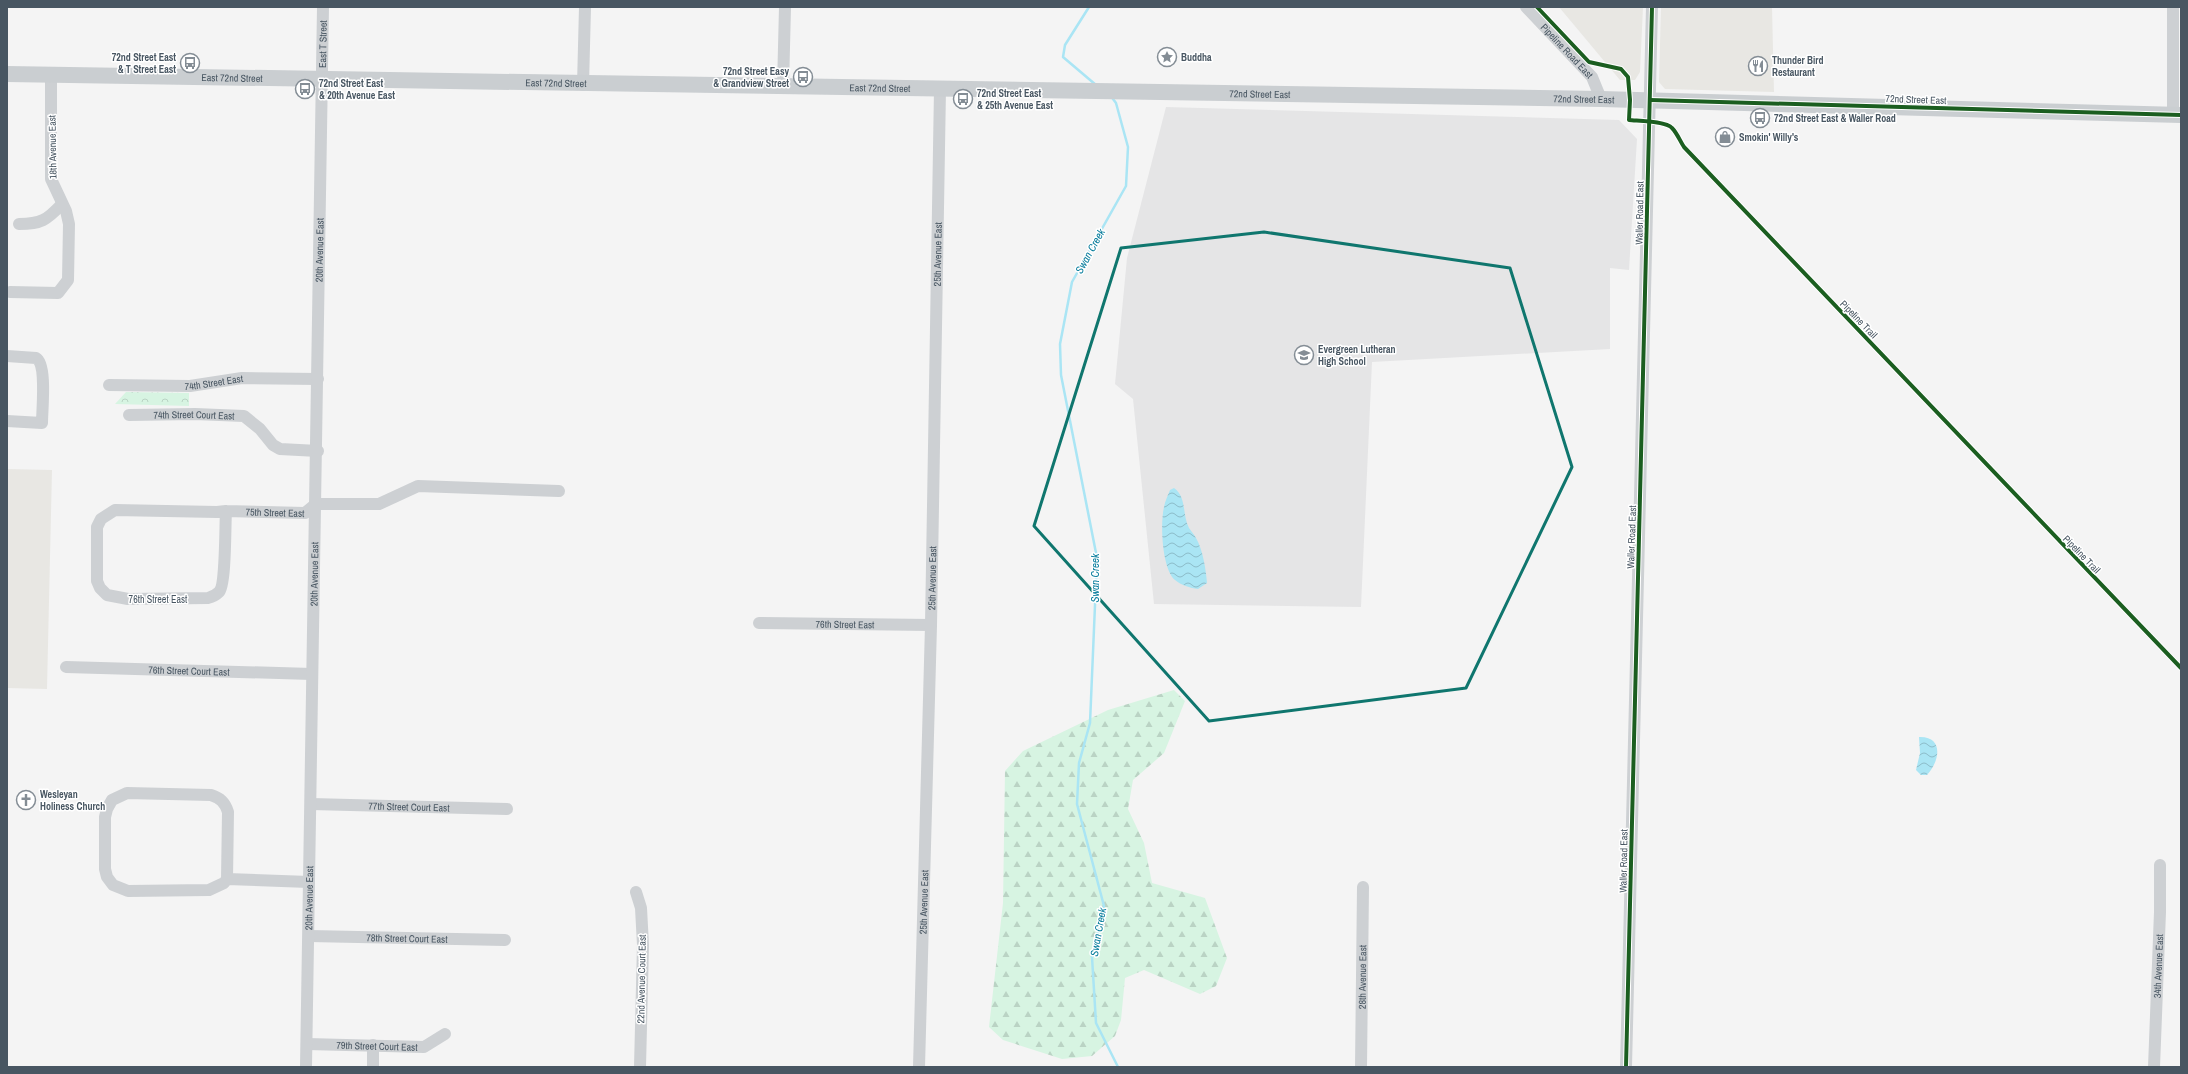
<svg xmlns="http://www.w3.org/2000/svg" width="2188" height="1074" font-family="'Archivo Narrow',sans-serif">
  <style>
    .commercial { fill: #e8e7e3 }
    .education { fill: #e5e5e6 }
    .forest { fill: url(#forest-firs) }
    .park { fill: url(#park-crowns) }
    .water { fill: url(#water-waves) }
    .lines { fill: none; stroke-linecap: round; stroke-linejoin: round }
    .stream { stroke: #aae5f4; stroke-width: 2.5 }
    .minor { stroke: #cdd0d3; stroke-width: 12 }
    .major { stroke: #caced1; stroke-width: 16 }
    .cycleway-casing { stroke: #fff; stroke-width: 6 }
    .cycleway { stroke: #1b5e20; stroke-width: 4 }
    .marked { fill: none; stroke: #0f766e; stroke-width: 3; stroke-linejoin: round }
    .labels { text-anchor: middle; stroke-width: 3; stroke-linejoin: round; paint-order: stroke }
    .street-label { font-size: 10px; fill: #485662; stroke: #fff }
    .poi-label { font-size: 10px; font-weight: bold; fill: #485662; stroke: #fff; text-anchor: start }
    .water-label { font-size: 11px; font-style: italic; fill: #047b9b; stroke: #fff }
  </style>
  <defs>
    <pattern id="forest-firs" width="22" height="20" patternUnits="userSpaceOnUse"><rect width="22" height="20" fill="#d7f4e2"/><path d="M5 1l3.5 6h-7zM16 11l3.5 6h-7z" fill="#bad3c4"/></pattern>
    <pattern id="park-crowns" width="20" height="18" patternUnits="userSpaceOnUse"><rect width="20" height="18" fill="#d7f4e2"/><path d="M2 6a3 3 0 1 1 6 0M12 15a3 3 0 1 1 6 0" fill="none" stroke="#bad3c4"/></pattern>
    <pattern id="water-waves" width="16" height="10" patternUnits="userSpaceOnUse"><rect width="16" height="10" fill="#aae5f4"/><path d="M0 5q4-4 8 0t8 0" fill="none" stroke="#8cbcc9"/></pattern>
  </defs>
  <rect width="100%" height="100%" fill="#f4f4f4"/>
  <g class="commercial">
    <polygon points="1559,7 1643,7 1640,72 1635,80 1620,80"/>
    <polygon points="1661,7 1772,7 1774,92 1665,89 1659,82"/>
    <polygon points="7,469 52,470 47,689 7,688"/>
  </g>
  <polygon class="education" points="1166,107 1619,120 1637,139 1629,270 1610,268 1610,349 1372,362 1361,607 1154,604 1133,399 1115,384 1127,258"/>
  <polygon class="forest" points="1174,690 1185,701 1164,753 1133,780 1128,809 1144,843 1152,883 1205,898 1227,958 1216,986 1200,994 1144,970 1125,978 1121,1020 1115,1036 1092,1056 1062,1059 1003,1040 989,1027 1003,903 1005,771 1023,751 1108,710"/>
  <polygon class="park" points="126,392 189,393 189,406 115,404"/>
  <g class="water">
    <path d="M 1174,488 C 1187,497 1182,515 1189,528 C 1191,531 1194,534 1196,538 C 1203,550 1206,570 1207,583 L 1198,589 C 1190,588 1181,585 1175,580 C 1162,569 1160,524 1164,507 C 1165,501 1168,495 1170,490 Z"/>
    <path d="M 1919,737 C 1944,736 1940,761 1927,775 L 1921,775 L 1916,770 L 1920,753 Z"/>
  </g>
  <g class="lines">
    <g class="stream">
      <polyline points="1089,7 1065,45 1063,57 1096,85"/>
      <polyline points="1113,99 1116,103 1128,147 1126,186 1072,282 1060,344 1061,375 1097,558 1090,723 1079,763 1077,804 1104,906 1092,957 1096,1023 1118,1067"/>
    </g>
    <g class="minor">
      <path id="s1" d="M 1526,7 L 1592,77 L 1601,99"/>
      <polyline points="583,85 585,7"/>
      <polyline points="783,87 785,7"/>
      <polyline points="2173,115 2173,7"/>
      <path d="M 19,224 C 41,224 47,220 62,204"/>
      <polyline points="10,292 58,293 68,280 69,224 66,211 51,179 51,75"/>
      <path d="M 7,356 L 36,358 C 47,364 42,410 42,423 L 7,421"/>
      <path id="s2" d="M 109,385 L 190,386 L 242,378 L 318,379"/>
      <path id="s3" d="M 129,415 L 195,414 L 244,416 L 260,429 L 273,445 L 280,449 L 318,451"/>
      <path id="s4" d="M 226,511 C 225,525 226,585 219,592 C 216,595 212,597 208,598 L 128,599 L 107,595 L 100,588 L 97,581 L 97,527 L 101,519 L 115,510 L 217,512 L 226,511 L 305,513 L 316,504 L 379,504 L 418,486 L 559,491"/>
      <path id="s5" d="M 759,623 L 931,625"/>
      <path id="s6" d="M 66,667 L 312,674"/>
      <path id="s7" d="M 311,804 L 507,809"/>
      <path d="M 227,879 L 228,812 C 225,802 220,798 211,795 L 127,793 L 112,800 L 107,809 L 105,817 L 105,869 L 107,877 L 113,885 L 128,891 L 209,890 L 224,883 L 227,879 L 309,882"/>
      <polyline points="636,892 641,908 643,945 640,1067"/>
      <path id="s8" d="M 309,936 L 505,940"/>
      <path id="s9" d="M 307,1044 L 424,1047 L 445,1034"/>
      <path id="s10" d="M 306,1067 L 323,7"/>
      <polyline points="373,1067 373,1045"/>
      <path id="s11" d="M 919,1067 L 931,625 L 940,89"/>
      <path id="s12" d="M 1361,1067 L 1363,887"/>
      <polyline points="1626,1067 1652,7"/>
      <path id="s13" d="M 2154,1067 L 2160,912 L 2160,865"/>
    </g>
    <path class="major" id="s14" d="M 7,74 L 1601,99 L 2181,115"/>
    <defs>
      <g id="cycleway">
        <path d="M 1537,7 L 1589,62 L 1621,69 L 1628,77 L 1630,100 L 1629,120 C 1638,121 1666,121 1672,128 C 1677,133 1680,141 1684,147 L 2181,668"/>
        <polyline points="1650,100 2181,115"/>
        <polyline points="1626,1067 1652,7"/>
      </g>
    </defs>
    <use href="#cycleway" class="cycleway-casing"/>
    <use href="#cycleway" class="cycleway"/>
  </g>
  <path class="marked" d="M 1264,232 L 1510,268 L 1572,467 L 1466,688 L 1209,721 L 1034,526 L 1121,248 Z"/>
  <defs>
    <symbol id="sight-ring" viewBox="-11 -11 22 22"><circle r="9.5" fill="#fff" stroke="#848d95" stroke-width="1.5"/><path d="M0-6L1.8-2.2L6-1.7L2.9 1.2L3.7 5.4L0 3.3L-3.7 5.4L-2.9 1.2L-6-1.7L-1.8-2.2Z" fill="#848d95"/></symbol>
    <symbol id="bus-ring" viewBox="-11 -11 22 22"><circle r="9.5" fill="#fff" stroke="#848d95" stroke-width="1.5"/><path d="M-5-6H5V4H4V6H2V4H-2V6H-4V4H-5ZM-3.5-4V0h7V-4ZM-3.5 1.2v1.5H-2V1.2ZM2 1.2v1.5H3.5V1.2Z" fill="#848d95"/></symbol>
    <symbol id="restaurant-ring" viewBox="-11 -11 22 22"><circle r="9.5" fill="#fff" stroke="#848d95" stroke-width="1.5"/><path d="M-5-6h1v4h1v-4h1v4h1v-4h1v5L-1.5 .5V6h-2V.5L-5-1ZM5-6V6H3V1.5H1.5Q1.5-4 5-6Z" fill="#848d95"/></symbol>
    <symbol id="shop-ring" viewBox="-11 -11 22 22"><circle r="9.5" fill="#fff" stroke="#848d95" stroke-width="1.5"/><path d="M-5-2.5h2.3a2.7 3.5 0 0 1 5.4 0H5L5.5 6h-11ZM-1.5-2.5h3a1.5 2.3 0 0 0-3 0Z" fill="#848d95"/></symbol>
    <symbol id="school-ring" viewBox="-11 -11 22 22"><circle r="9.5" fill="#fff" stroke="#848d95" stroke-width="1.5"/><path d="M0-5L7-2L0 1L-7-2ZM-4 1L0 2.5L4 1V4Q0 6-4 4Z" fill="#848d95"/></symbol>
    <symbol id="church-ring" viewBox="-11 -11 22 22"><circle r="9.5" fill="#fff" stroke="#848d95" stroke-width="1.5"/><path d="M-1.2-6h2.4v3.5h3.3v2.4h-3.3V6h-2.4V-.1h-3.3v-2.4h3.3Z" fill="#848d95"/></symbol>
  </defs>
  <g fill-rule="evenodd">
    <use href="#sight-ring" x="1156" y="46" width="22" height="22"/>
    <use href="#bus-ring" x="179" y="52" width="22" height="22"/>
    <use href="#restaurant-ring" x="1747" y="55" width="22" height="22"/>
    <use href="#bus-ring" x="792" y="66" width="22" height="22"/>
    <use href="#bus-ring" x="294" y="78" width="22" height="22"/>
    <use href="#bus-ring" x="952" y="88" width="22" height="22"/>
    <use href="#bus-ring" x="1749" y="107" width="22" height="22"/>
    <use href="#shop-ring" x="1714" y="126" width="22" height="22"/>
    <use href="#school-ring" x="1293" y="344" width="22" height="22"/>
    <use href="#church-ring" x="15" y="789" width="22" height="22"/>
  </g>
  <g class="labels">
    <g class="street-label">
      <text dy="4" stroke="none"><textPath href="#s10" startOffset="1023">East T Street</textPath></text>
      <text dy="4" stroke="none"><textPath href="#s1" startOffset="60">Pipeline Road East</textPath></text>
      <text dy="4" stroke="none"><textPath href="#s14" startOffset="225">East 72nd Street</textPath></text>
      <text dy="4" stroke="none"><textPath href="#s14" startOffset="549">East 72nd Street</textPath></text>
      <text dy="4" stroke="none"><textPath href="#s14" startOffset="873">East 72nd Street</textPath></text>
      <text dy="4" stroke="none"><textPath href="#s14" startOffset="1253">72nd Street East</textPath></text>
      <text dy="4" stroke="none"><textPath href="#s14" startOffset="1577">72nd Street East</textPath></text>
      <text transform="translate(1916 99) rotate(2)" y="4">72nd Street East</text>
      <text transform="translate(52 147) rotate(-91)" y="4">18th Avenue East</text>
      <text transform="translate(1639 213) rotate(-89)" y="4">Waller Road East</text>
      <text dy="4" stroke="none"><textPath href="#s10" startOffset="817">20th Avenue East</textPath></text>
      <text dy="4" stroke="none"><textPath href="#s11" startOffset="813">25th Avenue East</textPath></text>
      <text transform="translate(1859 319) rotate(46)" y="4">Pipeline Trail</text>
      <text dy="4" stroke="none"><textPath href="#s2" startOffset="105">74th Street East</textPath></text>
      <text dy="4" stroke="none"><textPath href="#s3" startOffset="65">74th Street Court East</textPath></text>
      <text dy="4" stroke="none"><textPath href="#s4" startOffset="453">75th Street East</textPath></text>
      <text transform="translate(1631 537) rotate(-88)" y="4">Waller Road East</text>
      <text transform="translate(2082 554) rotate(46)" y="4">Pipeline Trail</text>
      <text dy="4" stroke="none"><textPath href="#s10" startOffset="493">20th Avenue East</textPath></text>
      <text dy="4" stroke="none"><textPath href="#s11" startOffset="489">25th Avenue East</textPath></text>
      <text x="158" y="603">76th Street East</text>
      <text dy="4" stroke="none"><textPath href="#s5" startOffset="86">76th Street East</textPath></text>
      <text dy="4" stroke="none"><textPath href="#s6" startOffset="123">76th Street Court East</textPath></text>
      <text dy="4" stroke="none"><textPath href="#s7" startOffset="98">77th Street Court East</textPath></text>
      <text transform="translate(1623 861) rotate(-89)" y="4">Waller Road East</text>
      <text dy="4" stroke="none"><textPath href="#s10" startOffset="169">20th Avenue East</textPath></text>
      <text dy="4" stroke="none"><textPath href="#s11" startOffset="165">25th Avenue East</textPath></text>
      <text dy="4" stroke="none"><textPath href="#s8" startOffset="98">78th Street Court East</textPath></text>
      <text dy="4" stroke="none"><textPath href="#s13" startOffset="101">34th Avenue East</textPath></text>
      <text dy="4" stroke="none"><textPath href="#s12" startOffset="90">28th Avenue East</textPath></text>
      <text transform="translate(641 979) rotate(-89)" y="4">22nd Avenue Court East</text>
      <text dy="4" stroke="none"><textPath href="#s9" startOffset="70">79th Street Court East</textPath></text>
    </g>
    <g class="poi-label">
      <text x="176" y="61" text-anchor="end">72nd Street East<tspan x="176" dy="12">&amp; T Street East</tspan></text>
      <text x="1181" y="61">Buddha</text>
      <text x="1772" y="64">Thunder Bird<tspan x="1772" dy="12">Restaurant</tspan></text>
      <text x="789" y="75" text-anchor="end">72nd Street Easy<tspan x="789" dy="12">&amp; Grandview Street</tspan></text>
      <text x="319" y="87">72nd Street East<tspan x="319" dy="12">&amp; 20th Avenue East</tspan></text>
      <text x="977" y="97">72nd Street East<tspan x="977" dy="12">&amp; 25th Avenue East</tspan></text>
      <text x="1774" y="122">72nd Street East &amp; Waller Road</text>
      <text x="1739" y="141">Smokin' Willy's</text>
      <text x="1318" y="353">Evergreen Lutheran<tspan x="1318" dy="12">High School</tspan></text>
      <text x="40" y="798">Wesleyan<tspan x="40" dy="12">Holiness Church</tspan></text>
    </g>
    <g class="water-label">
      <text transform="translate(1090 251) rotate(-61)" y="4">Swan Creek</text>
      <text transform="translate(1095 578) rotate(-90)" y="4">Swan Creek</text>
      <text transform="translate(1098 932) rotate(-80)" y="4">Swan Creek</text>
    </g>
  </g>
  <rect width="2188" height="1074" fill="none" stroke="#485662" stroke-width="16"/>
</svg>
